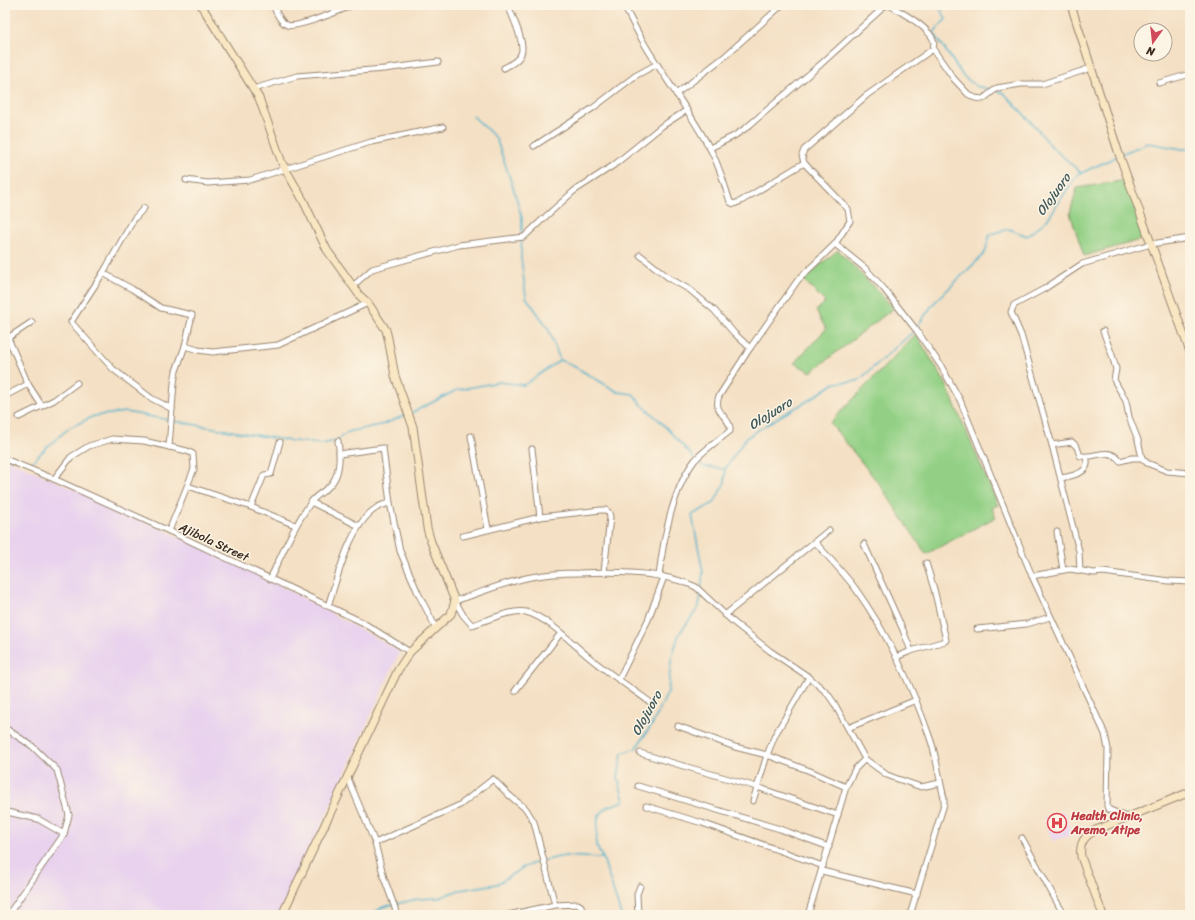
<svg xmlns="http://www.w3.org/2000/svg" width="1195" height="920" font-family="Sriracha,sans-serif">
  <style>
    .built { fill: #e8d2ee }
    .green { fill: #93d085; stroke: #677d52 }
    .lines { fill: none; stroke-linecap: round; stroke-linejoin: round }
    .stream { stroke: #4db0cc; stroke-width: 1.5 }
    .street-casing { stroke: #988571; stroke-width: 7 }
    .secondary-casing { stroke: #988571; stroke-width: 9 }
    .street { stroke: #fff; stroke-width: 5 }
    .secondary { stroke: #f9e7c3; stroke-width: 7 }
    .labels { text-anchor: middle; stroke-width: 3; stroke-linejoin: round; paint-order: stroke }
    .street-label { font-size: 12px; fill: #3b2a1e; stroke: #fcf5e5 }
    .health-label { font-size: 12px; font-weight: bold; fill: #be3a42; stroke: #fcf5e5; text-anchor: start }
    .water-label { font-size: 13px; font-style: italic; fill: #41595b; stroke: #fcf5e5 }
  </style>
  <rect width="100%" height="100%" fill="#fcf5e5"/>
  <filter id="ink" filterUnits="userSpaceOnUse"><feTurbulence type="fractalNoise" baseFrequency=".025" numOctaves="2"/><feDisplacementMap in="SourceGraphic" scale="8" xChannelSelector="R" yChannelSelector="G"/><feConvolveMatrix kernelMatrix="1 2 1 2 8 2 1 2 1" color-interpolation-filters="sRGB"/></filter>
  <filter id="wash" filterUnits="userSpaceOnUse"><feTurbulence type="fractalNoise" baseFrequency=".012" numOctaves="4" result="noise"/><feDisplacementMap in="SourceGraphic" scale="16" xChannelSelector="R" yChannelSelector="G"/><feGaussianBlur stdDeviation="0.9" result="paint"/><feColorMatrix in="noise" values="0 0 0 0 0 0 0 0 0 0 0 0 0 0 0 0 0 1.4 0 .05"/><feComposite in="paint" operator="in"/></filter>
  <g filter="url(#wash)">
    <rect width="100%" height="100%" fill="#f4e0c4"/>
    <g class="built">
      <polygon points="5,458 248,568 400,651 281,915 5,915"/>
      <polygon points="1064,811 1072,835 1052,841 1044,817"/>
    </g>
    <g class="green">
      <polygon points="1126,180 1147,238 1084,256 1070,213 1077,188"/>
      <polygon points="838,250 894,308 811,372 794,363 826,329 816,311 825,302 803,279"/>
      <polygon points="916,334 946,384 998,505 992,508 996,517 926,554 880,485 830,423"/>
    </g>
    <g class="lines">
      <g class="stream">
        <polyline points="938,5 946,19 935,31 934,33 963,76 976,86 992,90"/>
        <polyline points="996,91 1004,93 1032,123 1052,147 1080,172"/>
        <polyline points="473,116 496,138 513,187 522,218 521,258 526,297 548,328 560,360"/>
        <polyline points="1121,154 1148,143 1182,149 1190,149"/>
        <polyline points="411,413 457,390 499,382 524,385 560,360 577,368 618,392 633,394 641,404 660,421 694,458"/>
        <polyline points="173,421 285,440 321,444 336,441 348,432 384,424 406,415"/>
        <polyline points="697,460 702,466 724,469"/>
        <polyline points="32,462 46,448 69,428 94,416 126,412 169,420"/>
        <polyline points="701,590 703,572 692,515 714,503 725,482 725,469 746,438 777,418 806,402 835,383 858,381 913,332 934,303 985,253 990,234 1009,229 1027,236 1047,220 1077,175 1118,156"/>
        <polyline points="370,915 383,907 418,899 438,898 459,890 497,884 522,868 537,862 564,856 602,858"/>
        <polyline points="621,915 603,858 596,846 598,817 607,807 624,801 618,778 622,753 636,748 653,723 668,692 671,660 679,634 699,607 701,593"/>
      </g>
    </g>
  </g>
  <g filter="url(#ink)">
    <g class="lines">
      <defs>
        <g id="street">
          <path d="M 273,5 C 276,12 280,22 287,25 C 295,29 342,10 352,5"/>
          <path d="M 624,5 C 647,56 683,99 709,147 C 719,164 724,183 730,202 L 734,204 L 741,201 L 804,163"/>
          <path d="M 889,5 C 901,12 931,28 934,42 C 934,43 933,49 933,49 L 954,79 L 968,94 L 975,98 L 983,99 L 997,88 L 1021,84 L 1042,84 L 1091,68"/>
          <path d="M 504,68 C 510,65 518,61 521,54 C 526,44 512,16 508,5"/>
          <polyline points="1159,83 1190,74"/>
          <polyline points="253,89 297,76 384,69 438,62"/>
          <polyline points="676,94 724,57 782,5"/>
          <polyline points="534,146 593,108 635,76 657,64"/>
          <polyline points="710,148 734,136 746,128 821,64 886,5"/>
          <polyline points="186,180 208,183 250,180 371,142 443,127"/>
          <polyline points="144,208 134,219 103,273 71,322 113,369 151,398 172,409"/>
          <polyline points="835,244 866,269 884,289 917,331 941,366 960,400 1032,576 1105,734 1108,749 1107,806 1108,809 1126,817"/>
          <polyline points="640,255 669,278 690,290 714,310 734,333 750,348"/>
          <polyline points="103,273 132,289 161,308 192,315 185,346 176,371 174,383 169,447"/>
          <polyline points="354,285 372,269 459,245 524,237 544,218 574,191 614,165 662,126 687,110"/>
          <polyline points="5,331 28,384 42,406"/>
          <polyline points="1103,331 1112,355 1116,369 1114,380 1126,401 1129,417 1138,440 1142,458"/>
          <polyline points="8,338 32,322"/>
          <polyline points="185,346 198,350 213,352 278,345 368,303"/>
          <polyline points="5,396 28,384"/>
          <polyline points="19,417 54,400 77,383"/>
          <polyline points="471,436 488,529"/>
          <path d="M 1052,445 L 1072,442 L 1077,447 L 1080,456 L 1083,456 C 1097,458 1108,446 1120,461 L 1132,458 L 1142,458 L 1147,463 L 1167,471 L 1190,473"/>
          <polyline points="532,449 540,517"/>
          <polyline points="339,454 383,448 390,503 400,551 418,593 436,628"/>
          <polyline points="5,459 54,479 169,531 362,622 410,652"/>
          <path d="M 1061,478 C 1072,476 1092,473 1086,457"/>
          <polyline points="54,479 71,457 89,446 112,439 144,441 187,451 193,454 194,469 169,531"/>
          <polyline points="188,486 251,507 295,525"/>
          <polyline points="311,502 359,526"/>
          <polyline points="251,507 264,475 271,474 280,442"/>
          <polyline points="1057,532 1063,570"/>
          <polyline points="463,536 540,517 601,510 606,510 609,513 610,517 604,572"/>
          <path d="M 815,542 C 828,557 843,572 855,588 C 888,634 913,688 931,741 C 937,759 939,779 944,798 L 944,804 L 910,915"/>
          <polyline points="864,544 903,630 911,651 896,657"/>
          <polyline points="1080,571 1079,551 1052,445 1021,335 1011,312 1014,305 1044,289 1082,264 1151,244 1190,238"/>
          <path d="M 659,576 C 663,540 673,488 695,460 C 705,449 719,440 730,431 C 732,417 712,414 719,396 L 750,348 L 798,280 L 835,244 L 850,221 L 848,209 L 804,163 L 802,155 L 804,150 L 867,95 L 933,49"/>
          <polyline points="1032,576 1070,569 1094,573 1103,572 1169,581 1190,582"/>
          <path d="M 270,579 C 283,552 294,525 312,501 C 318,493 329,490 334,480 C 340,470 340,453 338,441"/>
          <path d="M 328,606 C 338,576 350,523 378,507 C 382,505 386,504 390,503"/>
          <polyline points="725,615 829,530"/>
          <polyline points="977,629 1027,624 1050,617"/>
          <polyline points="911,651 945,641 946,640 934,589 926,563"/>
          <polyline points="619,679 648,620 664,577"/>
          <polyline points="515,691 561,633"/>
          <path d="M 650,702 C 632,689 613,676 595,662 C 576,648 550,618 526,612 C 512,609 486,621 472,625 L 463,615 L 455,601 C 480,593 505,582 531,577 C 547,574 563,573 579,573 C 616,571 663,571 696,587 L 732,621 L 770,651 L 809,677 L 827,693 L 834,703 L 865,759 L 887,775 L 895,778 L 921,787 L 940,783"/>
          <polyline points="678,726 735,747 767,755 810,771 846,787"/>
          <polyline points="5,728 32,746 57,770 69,815 64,834"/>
          <polyline points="848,728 916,700"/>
          <polyline points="640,753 680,765 757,787 838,815"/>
          <polyline points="347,776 375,843 384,878 395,908 396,915"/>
          <polyline points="638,786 780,829 829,847"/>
          <polyline points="753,801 767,755 775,735 809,677"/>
          <polyline points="646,806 702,823 823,866"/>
          <polyline points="5,814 7,812 38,819 64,834 8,915"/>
          <polyline points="1022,838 1059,906 1065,915"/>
          <polyline points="375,843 460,805 493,779 510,796 526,809 534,822 555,905"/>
          <polyline points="822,871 917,894"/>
          <polyline points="508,915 555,905 578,904 581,906 584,915"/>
          <polyline points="638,915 637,894 640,886"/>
          <polyline points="808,915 846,787 855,769 865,759"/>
        </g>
        <g id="secondary">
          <polyline points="201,5 259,98 282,163 303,200 327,250 360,296 368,303 386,330 388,338 395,376 413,427 427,528 431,542 455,601 451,614 410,652 398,670 282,915"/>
          <polyline points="1071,5 1119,154 1190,352"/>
          <path d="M 1103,915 L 1081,857 C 1079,843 1084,836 1096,830 L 1190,792"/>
        </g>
      </defs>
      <use href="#street" class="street-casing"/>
      <use href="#secondary" class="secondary-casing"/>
      <use href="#street" class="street"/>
      <use href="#secondary" class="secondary"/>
    </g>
  </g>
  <defs>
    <symbol id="hospital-ring" viewBox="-11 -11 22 22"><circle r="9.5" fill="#fcf5e5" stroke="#e0444e" stroke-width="1.5"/><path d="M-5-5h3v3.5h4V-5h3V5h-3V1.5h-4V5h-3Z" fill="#e0444e"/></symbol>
  </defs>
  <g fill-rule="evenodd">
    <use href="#hospital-ring" x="1046" y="812" width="22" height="22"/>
  </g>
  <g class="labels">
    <g class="street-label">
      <text transform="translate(214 542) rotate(25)" y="4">Ajibola Street</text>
    </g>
    <g class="health-label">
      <text x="1071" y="820">Health Clinic,<tspan x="1071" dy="14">Aremo, Atipe</tspan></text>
    </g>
    <g class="water-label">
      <text transform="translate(1053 194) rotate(-54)" y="5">Olojuoro</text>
      <text transform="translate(770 413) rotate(-32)" y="5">Olojuoro</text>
      <text transform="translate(646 713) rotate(-61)" y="5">Olojuoro</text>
    </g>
  </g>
  <rect width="1195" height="920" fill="none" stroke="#fcf5e5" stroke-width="20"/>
  <g transform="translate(1153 42) rotate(195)"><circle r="19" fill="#fcf5e5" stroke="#afa495"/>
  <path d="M0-3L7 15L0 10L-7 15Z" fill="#d1495b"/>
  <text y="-6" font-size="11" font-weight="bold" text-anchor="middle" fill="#3b2a1e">N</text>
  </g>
</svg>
